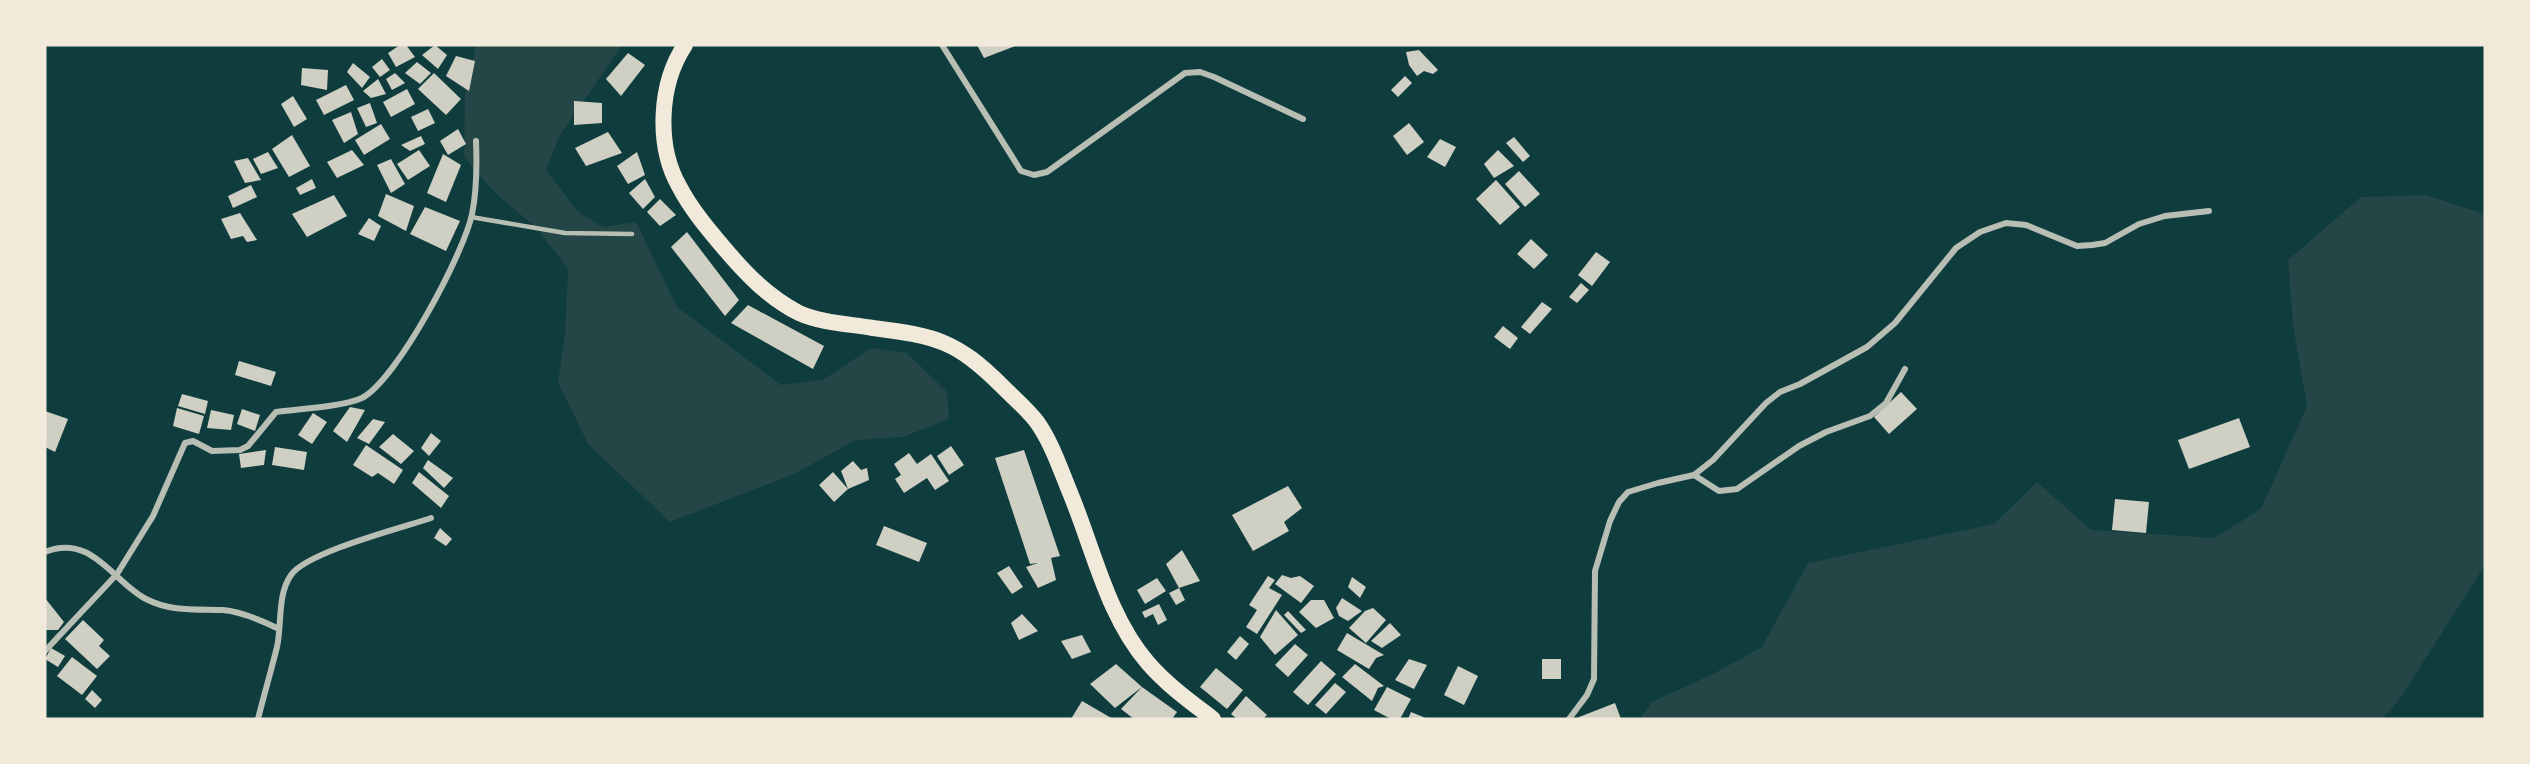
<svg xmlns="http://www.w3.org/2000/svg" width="2530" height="764" font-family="'IBM Plex Sans',sans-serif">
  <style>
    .green { fill: #244646 }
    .building { fill: #cfcfc3 }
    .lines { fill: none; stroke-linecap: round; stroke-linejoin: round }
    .service { stroke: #b8beb3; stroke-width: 4.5 }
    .minor { stroke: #b8beb3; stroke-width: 6 }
    .trunk { stroke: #f1e9da; stroke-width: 16 }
  </style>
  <rect width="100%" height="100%" fill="#0f3d3e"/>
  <g class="green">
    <polygon points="476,45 622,45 559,137 546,170 578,212 603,227 636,222 677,307 781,385 823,380 871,348 907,353 947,392 949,419 903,437 856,440 794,474 670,522 588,444 558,382 565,335 568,269 536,227 496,194 464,157 465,95"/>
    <polygon points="2425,195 2485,214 2485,565 2399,700 2382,719 1640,719 1652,702 1713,674 1762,647 1808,563 1994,524 2037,482 2091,530 2214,538 2261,509 2307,406 2293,325 2288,260 2361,197"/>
  </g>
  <g class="building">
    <polygon points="400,45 406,45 415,57 396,67 388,53"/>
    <polygon points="435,45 447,55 438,69 422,55"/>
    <polygon points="977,45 1018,45 984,58"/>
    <polygon points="1419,50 1438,70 1433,74 1424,71 1417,76 1409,65 1406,52"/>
    <polygon points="628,53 645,65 621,96 606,79"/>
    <polygon points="456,56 475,61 469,91 446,76"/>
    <polygon points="382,59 390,70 380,77 372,67"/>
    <polygon points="417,62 431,73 420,84 405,73"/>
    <polygon points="353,63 370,77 362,88 347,72"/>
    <polygon points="302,68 328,70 327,90 301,85"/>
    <polygon points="395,73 405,83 392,90 386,79"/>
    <polygon points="434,73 461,99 446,115 418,89"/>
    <polygon points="1405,76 1412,83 1398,97 1391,90"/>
    <polygon points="378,79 386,94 371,98 363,91"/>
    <polygon points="346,85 354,100 324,115 316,100"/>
    <polygon points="407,89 415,104 391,117 383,102"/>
    <polygon points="293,96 307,119 294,127 281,104"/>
    <polygon points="574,101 602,103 602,123 574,125"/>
    <polygon points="370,103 377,123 366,127 357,108"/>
    <polygon points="428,109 435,123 418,131 411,117"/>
    <polygon points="351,112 358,134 344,143 332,120"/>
    <polygon points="1409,123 1424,142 1407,155 1393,136"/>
    <polygon points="381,124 390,139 364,155 355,140"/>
    <polygon points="458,129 466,144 448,155 440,141"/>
    <polygon points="608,132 622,153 586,166 575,148"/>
    <polygon points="292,135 310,166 289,177 272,149"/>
    <polygon points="421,136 425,144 410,151 401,145"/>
    <polygon points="1514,137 1530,156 1523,162 1506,143"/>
    <polygon points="1440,139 1456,147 1445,167 1427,157"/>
    <polygon points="352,150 364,165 337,178 327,162"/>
    <polygon points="419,150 430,166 408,180 397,164"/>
    <polygon points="1498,150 1514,166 1494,178 1484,164"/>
    <polygon points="268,152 278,168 261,174 253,159"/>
    <polygon points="637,152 645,175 628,184 617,166"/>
    <polygon points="443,154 461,165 446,202 427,193"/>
    <polygon points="248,158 261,180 245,183 234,161"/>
    <polygon points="391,159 405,184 391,193 377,165"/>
    <polygon points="1519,171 1540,194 1525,207 1505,184"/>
    <polygon points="312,179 316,188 300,195 296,188"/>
    <polygon points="645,179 655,197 643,209 629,193"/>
    <polygon points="1496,180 1520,207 1500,225 1476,199"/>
    <polygon points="251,185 257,197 233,208 228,196"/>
    <polygon points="386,194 414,206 406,231 378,216"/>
    <polygon points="334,195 347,216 307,237 292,214"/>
    <polygon points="660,199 676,215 660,226 647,212"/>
    <polygon points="425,207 460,221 446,251 410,234"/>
    <polygon points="240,213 257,240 247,242 243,236 231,239 221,219"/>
    <polygon points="369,218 381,226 374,241 358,234"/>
    <polygon points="687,232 739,300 725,316 671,247"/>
    <polygon points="1531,239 1548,255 1534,269 1517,254"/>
    <polygon points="1596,252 1610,262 1592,286 1578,275"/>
    <polygon points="1581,283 1589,290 1577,303 1569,297"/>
    <polygon points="1542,302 1552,309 1530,334 1521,327"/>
    <polygon points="748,305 824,346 813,369 731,323"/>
    <polygon points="1503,326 1518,338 1510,349 1494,337"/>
    <polygon points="239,361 276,372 271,386 235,375"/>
    <polygon points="1901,392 1917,409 1889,434 1874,417"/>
    <polygon points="182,394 208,401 205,414 178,406"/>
    <polygon points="350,407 365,410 347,442 333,431"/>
    <polygon points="177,408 204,416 199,434 173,426"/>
    <polygon points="242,409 260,415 255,431 237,424"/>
    <polygon points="211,410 234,415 231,430 207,428"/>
    <polygon points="45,411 68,419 55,452 45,447"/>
    <polygon points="313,413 327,422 312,444 298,435"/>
    <polygon points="2239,418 2250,447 2189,469 2178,440"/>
    <polygon points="373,419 385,422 369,444 357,438"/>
    <polygon points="431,433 441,441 429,456 421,448"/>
    <polygon points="393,434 414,451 401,464 379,447"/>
    <polygon points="366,445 403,470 394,484 378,473 372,477 353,465"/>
    <polygon points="951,446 964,465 949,475 937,456"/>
    <polygon points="275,447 307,452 304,470 272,465"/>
    <polygon points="266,450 264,465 241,468 239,454"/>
    <polygon points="1024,450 1060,556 1051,558 1056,580 1038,588 1026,567 1038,563 1030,564 995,458"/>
    <polygon points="909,453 917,464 931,454 949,481 935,490 927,478 904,493 895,479 901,475 894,464"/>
    <polygon points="428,460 453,478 444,488 423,468"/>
    <polygon points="853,461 861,470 867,468 869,480 848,489 834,502 819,485 833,472 848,489 841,471"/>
    <polygon points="419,472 449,496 441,508 412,483"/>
    <polygon points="1288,486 1302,508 1284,522 1289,531 1253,551 1232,515"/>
    <polygon points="2115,499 2149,502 2146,533 2112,530"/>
    <polygon points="884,526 927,543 919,562 876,545"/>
    <polygon points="440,528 452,539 446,546 434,538"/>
    <polygon points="1182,550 1200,581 1179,588 1166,564"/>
    <polygon points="1009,566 1023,587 1012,594 997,573"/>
    <polygon points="1282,575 1291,578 1300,576 1314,586 1301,603 1275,584"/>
    <polygon points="1268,576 1275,580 1269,588 1282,595 1257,634 1246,627 1257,610 1249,605"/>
    <polygon points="1352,577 1366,587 1360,598 1348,587"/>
    <polygon points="1157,578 1166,591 1145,604 1137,590"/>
    <polygon points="1179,588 1185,600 1176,605 1169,593"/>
    <polygon points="45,598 64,622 58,630 45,630"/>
    <polygon points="1342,598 1362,611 1348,621 1339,616 1336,608"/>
    <polygon points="1311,600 1324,600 1334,618 1316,628 1299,612"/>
    <polygon points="1159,604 1167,620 1158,625 1153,614 1145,618 1142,612"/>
    <polygon points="1373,608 1386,620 1366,643 1349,628 1365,611"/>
    <polygon points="1276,610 1298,635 1275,655 1260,637"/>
    <polygon points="1288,611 1306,630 1301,633 1284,615"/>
    <polygon points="1022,614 1038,631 1019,640 1011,623"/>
    <polygon points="83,620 104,640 99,646 110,656 97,669 65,639"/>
    <polygon points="1390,623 1401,635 1382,648 1371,641"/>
    <polygon points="1347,633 1384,655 1376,658 1369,669 1337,650"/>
    <polygon points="1082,635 1091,652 1072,659 1061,641"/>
    <polygon points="1240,636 1249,644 1236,660 1227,652"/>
    <polygon points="1295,644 1308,655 1288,677 1275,665"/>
    <polygon points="51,648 65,656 58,667 45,659"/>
    <polygon points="72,657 97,676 82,695 57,676"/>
    <polygon points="1409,659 1427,665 1414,689 1395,680"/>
    <rect x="1542" y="659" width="19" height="20"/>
    <polygon points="1321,661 1336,674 1308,705 1293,692"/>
    <polygon points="1116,664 1142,687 1115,708 1090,684"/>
    <polygon points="1355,664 1384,686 1378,688 1372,701 1342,677"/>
    <polygon points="1458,666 1478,676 1464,705 1444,695"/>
    <polygon points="1216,668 1243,690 1227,709 1200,687"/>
    <polygon points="1335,683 1346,692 1326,714 1315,705"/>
    <polygon points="1142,687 1177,712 1172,719 1134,719 1121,709"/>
    <polygon points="1387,687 1411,699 1400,719 1391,719 1374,710"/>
    <polygon points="92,690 102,700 95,708 85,699"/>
    <polygon points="1246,696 1267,715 1263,719 1237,719 1231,714"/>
    <polygon points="1082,701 1113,719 1071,719"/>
    <polygon points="1615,703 1621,719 1574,719"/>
    <polygon points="1411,712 1428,719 1408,719"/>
  </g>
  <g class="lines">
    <polyline class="service" points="471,217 565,233 632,234"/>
    <g class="minor">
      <polyline points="942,45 1021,171 1034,175 1047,172 1185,73 1200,72 1214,77 1303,119"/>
      <polyline points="1694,475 1719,491 1737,489 1799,446 1826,432 1870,416 1886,403 1905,369"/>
      <path d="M 45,552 C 92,533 113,582 146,599 C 171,612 196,609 223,610 C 243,612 261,620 279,629"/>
      <path d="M 45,651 L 117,574 L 153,516 L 185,443 L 193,441 L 212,451 L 240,450 L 248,446 L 276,412 C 298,409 342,407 362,398 C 397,380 464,253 472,214 C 477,190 477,166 476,141"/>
      <path d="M 258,719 C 264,695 271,671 277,647 C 282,625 277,595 291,575 C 307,552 401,528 431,518"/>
      <polyline points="1569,719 1587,695 1594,679 1595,571 1610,521 1619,502 1628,492 1658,483 1694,475 1713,460 1766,403 1780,392 1800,384 1867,347 1895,323 1956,248 1980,232 2006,223 2026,225 2077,246 2092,245 2105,243 2139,224 2165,216 2209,211"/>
    </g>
    <path class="trunk" d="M 685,45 C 659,84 656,145 679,186 C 691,209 707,228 724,248 C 746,274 768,297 799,313 C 821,323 850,324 873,328 C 937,336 957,341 1003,387 C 1014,398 1027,409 1037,422 C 1052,443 1061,471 1071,495 C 1094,551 1108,617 1148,663 C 1167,685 1191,702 1213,719"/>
  </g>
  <rect width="2530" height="764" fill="none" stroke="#f1e9da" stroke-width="93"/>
</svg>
